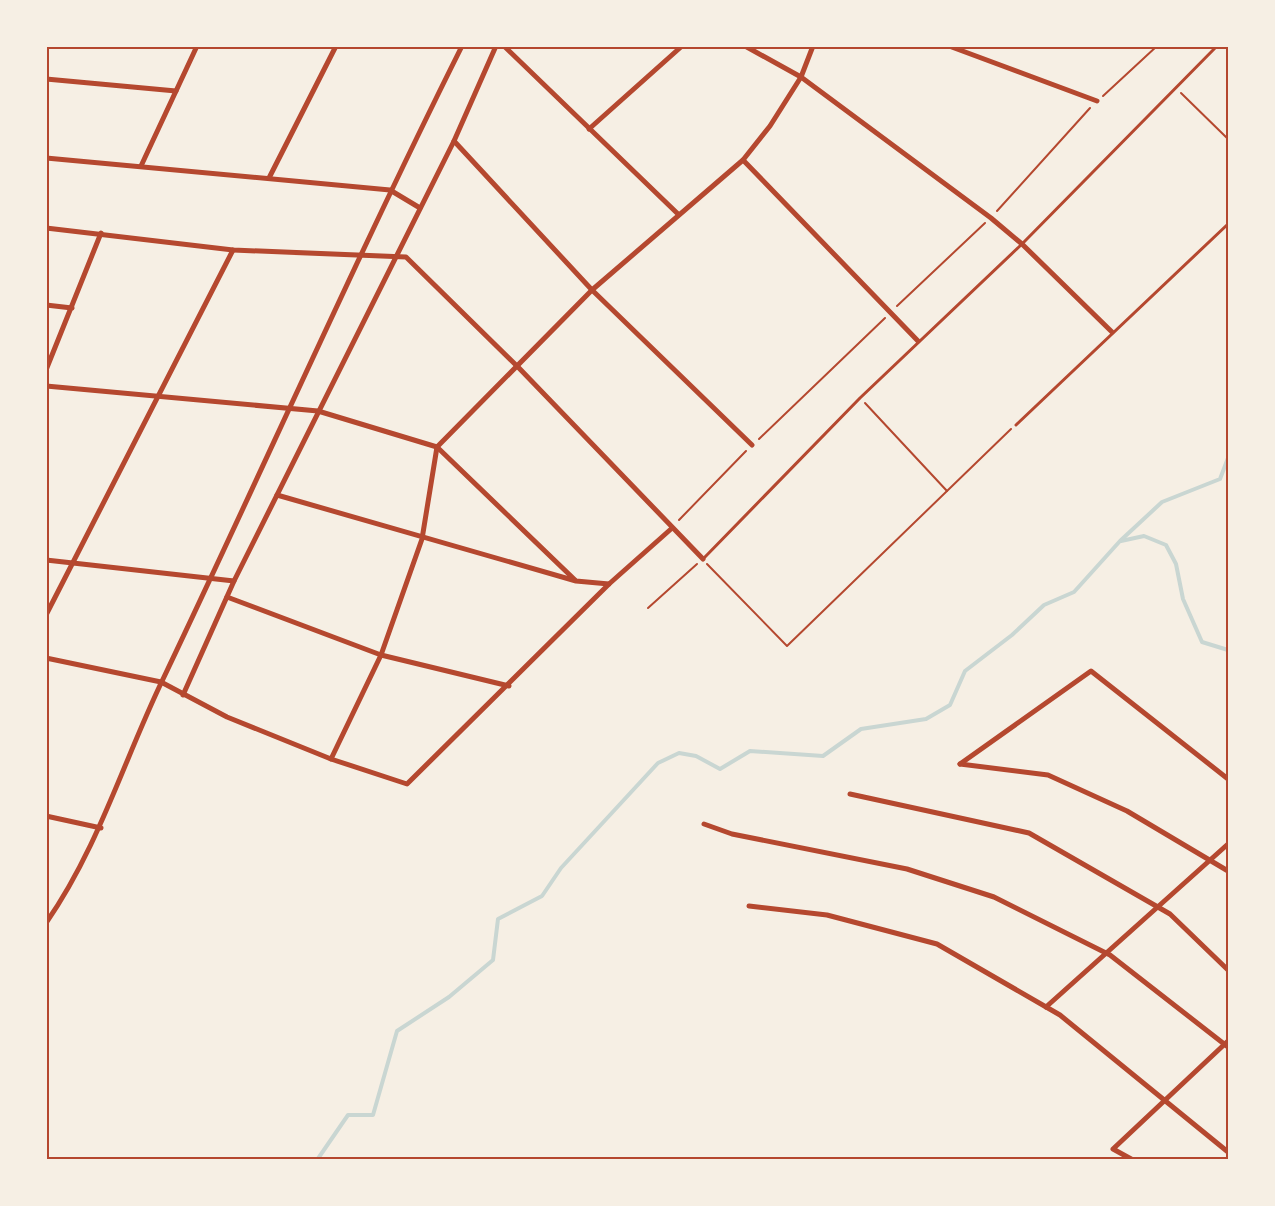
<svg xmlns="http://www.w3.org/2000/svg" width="1275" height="1206" font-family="'Roboto Condensed',sans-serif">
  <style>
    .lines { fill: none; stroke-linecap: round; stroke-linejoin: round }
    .stream { stroke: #c9d6d2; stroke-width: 4 }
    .path { stroke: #b5482f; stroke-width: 2 }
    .service { stroke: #b5482f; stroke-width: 3 }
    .minor { stroke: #b5482f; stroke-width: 5 }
    .neatline { fill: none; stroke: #b5482f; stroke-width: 2 }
  </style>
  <rect width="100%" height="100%" fill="#f6efe4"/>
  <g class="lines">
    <g class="stream">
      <polyline points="1121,541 1144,536 1166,545 1176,564 1183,599 1202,642 1228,650"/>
      <polyline points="317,1160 348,1115 373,1115 397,1031 449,997 493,960 498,919 542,896 561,868 658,763 679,753 696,756 720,769 750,751 823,756 861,729 926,719 950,705 965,671 1012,635 1044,605 1074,592 1120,541 1162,502 1220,479 1228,458"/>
    </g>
    <g class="path">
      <polyline points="1181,93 1228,139"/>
      <polyline points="1103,96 1157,46"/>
      <polyline points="997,211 1090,108"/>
      <polyline points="897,306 985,223"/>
      <polyline points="865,403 947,491"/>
      <polyline points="759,439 885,318"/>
      <polyline points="679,520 746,451"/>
      <polyline points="707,564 787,646 1011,429"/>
      <polyline points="648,608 697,564"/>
    </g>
    <g class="service">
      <polyline points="1016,425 1228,224"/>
      <polyline points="704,558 860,398 1022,244 1217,46"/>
    </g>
    <g class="minor">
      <polyline points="504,46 678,214"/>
      <polyline points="745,46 801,77 991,218 1022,244 1112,332"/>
      <polyline points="949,46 1097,101"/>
      <polyline points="46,79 176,91"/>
      <polyline points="589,129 682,46"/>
      <polyline points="454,141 592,290 752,445"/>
      <polyline points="46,158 390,190 420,208"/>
      <polyline points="743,160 918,341"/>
      <polyline points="141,166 197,46"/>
      <polyline points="269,178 336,46"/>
      <polyline points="46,228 233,250 406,257 518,367 703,559"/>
      <polyline points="46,305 72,308"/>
      <polyline points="46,370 101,233"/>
      <polyline points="46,386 318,411 437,447 592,290 743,160 770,126 801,77 813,46"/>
      <polyline points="437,447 575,580"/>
      <polyline points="277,495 576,581 609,584"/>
      <polyline points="46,560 234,581"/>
      <polyline points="227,597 381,655 509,686"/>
      <polyline points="46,615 233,250"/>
      <polyline points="46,658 161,682 227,717 331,759 407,784 609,584 671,529"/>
      <polyline points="183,695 234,581 454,141 496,46"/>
      <polyline points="331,759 381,655 422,539 437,447"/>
      <polyline points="960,764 1091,671 1228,779"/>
      <polyline points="960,764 1048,775 1127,811 1228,871"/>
      <polyline points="850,794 1029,833 1170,914 1228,970"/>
      <polyline points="46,816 101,828"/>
      <polyline points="704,824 732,834 907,869 994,897 1110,955 1228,1047"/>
      <polyline points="749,906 827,915 937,944 1060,1015 1228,1152"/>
      <path d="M 46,923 C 99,847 124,759 164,677 C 264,467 358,254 462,46"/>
      <polyline points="1046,1007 1228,844"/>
      <polyline points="1133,1160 1113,1149 1228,1041"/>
    </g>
  </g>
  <rect width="1275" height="1206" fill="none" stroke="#f6efe4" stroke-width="96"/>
  <rect x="48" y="48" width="1179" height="1110" class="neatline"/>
</svg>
